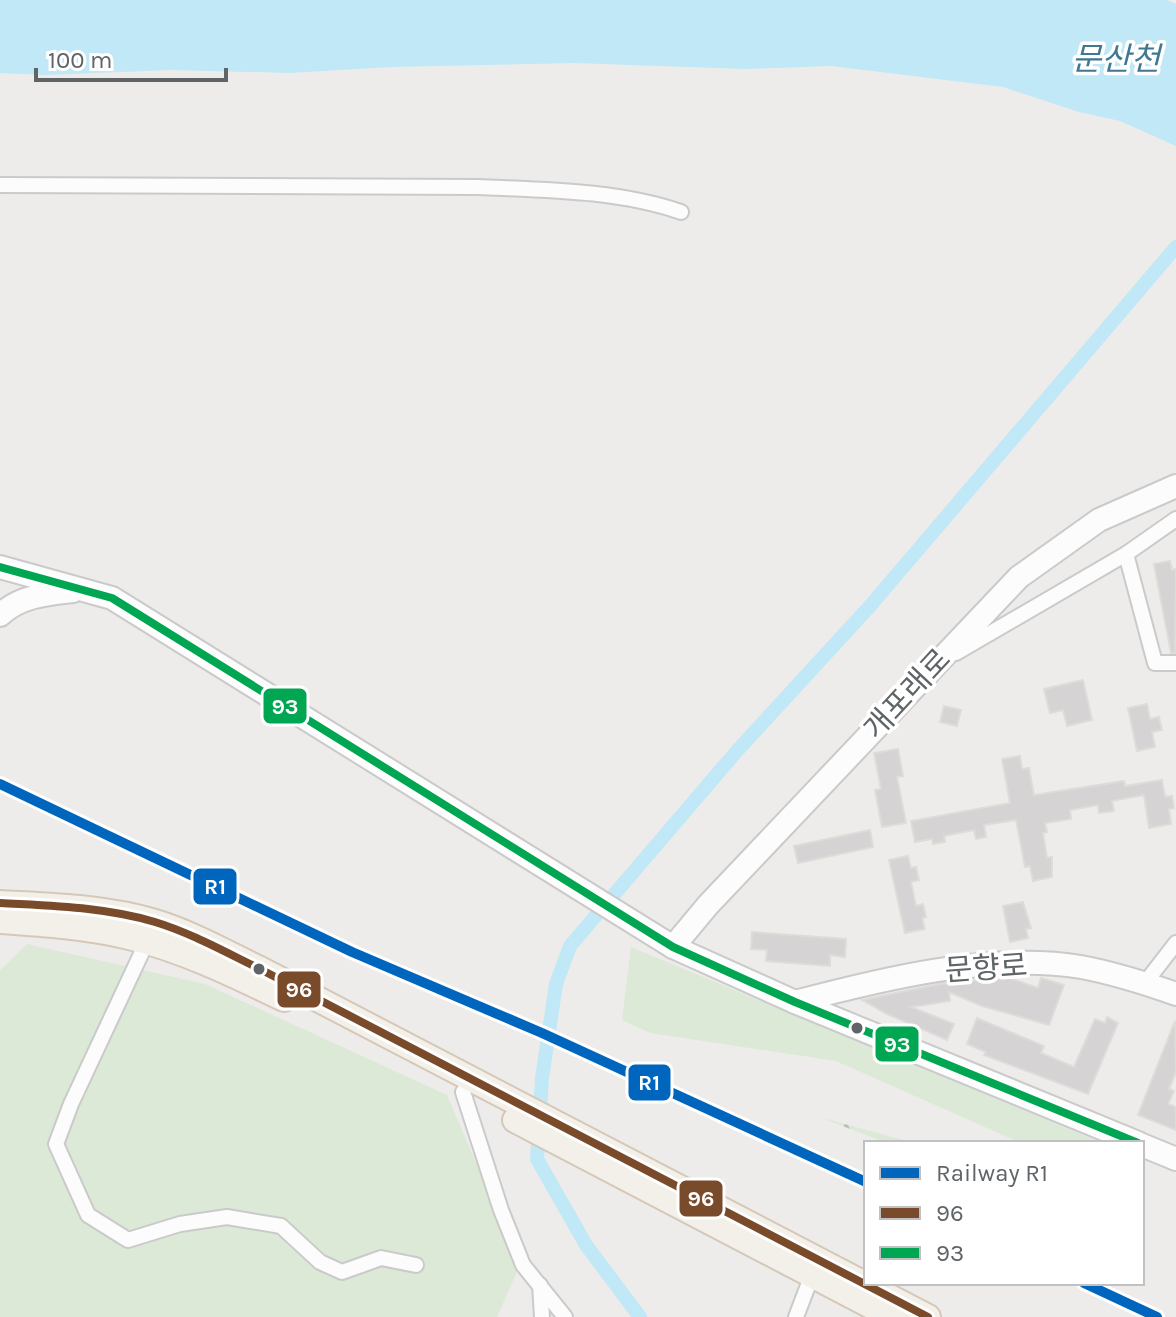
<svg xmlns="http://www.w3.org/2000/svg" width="1176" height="1317" font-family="Karla,'Noto Sans KR',sans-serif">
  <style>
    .forest { fill: url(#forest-firs) }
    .park { fill: #dbe9d6 }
    .water { fill: #c0e8f6 }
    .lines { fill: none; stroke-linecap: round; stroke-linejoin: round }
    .canal { stroke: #c0e8f6; stroke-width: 14 }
    .building { fill: #d5d3d3; stroke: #dedcd9; stroke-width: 2 }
    .street-casing { stroke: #cbcaca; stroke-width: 18 }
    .secondary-casing { stroke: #cacaca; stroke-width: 26 }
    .primary-casing { stroke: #d5c8b9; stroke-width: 28 }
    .street { stroke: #fcfcfc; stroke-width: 14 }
    .secondary { stroke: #fcfcfc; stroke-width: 22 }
    .primary { stroke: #f3efe9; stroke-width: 24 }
    .rail-casing { stroke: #e3e3e2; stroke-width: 7 }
    .rail { stroke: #fff; stroke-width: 4; stroke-dasharray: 12; stroke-linecap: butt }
    .bus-1-casing { stroke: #fff; stroke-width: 14 }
    .bus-2-casing { stroke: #fff; stroke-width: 14 }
    .bus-1 { stroke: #7a4b2a; stroke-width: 8 }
    .bus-2 { stroke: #00a651; stroke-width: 8 }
    .rail-1-casing { stroke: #fff; stroke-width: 16 }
    .rail-1 { stroke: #0065bd; stroke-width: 10 }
    .bus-dot { fill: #5f6467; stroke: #fff; stroke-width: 3 }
    .labels { text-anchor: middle; stroke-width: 7; stroke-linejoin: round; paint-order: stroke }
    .street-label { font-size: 30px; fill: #5f6467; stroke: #fff }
    .water-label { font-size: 32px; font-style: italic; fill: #407894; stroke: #fff }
    .line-badge { stroke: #fff; stroke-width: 3 }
    .badge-label { font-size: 22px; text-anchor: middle; font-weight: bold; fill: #fff }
  </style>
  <defs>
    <pattern id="forest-firs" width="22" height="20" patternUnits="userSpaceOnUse" patternTransform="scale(2)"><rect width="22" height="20" fill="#dbe9d6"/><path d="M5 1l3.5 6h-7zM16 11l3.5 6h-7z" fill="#b5c0b1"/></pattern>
  </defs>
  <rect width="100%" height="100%" fill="#eeecea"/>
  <polygon class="forest" points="819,1117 911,1142 913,1143 887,1143"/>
  <g class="park">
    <polygon points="27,944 205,984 447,1095 520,1265 497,1317 0,1317 0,970"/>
    <polygon points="631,947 1102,1143 1021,1143 836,1061 650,1033 622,1020"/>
  </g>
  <polygon class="water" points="0,0 1167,0 1176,4 1176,146 1120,121 1079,112 1003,87 831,66 745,69 574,63 392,67 290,73 170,70 46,75 0,73"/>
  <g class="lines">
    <polyline class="canal" points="640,1317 586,1245 537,1159 542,1078 556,984 570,946 736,752 870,606 1176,247"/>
  </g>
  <g class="building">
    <polygon points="1170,561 1172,570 1176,569 1175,653 1171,653 1154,564"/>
    <polygon points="1083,680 1092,720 1067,726 1063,710 1050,713 1044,689"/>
    <polygon points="1147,704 1150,719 1159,717 1162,730 1152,732 1155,747 1137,751 1128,708"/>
    <polygon points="944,706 961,710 957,726 940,722"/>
    <polygon points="898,749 903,776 897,777 906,823 882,827 875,790 881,789 874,753"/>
    <polygon points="1020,756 1022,769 1029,768 1034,795 1124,781 1125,786 1162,780 1165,797 1172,796 1174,808 1169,809 1171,824 1149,828 1144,795 1112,801 1114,811 1099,813 1098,805 1070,810 1071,819 1045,823 1047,832 1043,833 1047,858 1052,857 1052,877 1033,881 1030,866 1025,867 1016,820 984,825 986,837 976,839 974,830 944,836 945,842 933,844 932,839 915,842 911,821 1010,803 1002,759"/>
    <polygon points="870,830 873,847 798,863 794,846"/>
    <polygon points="908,856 911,868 916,867 919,880 911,882 916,906 923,904 926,917 922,918 925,929 905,933 889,860"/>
    <polygon points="1023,902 1031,928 1026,929 1028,938 1010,942 1003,906"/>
    <polygon points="752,932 846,939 845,957 830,955 830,966 766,961 767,950 751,949"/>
    <polygon points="1007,977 1038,988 1041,978 1064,985 1049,1025 982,1006 949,992 950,1001 911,1007 954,1024 947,1040 887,1014 862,1000 939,984"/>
    <polygon points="1107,1017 1118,1023 1088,1094 984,1055 986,1052 967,1044 977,1018 1044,1046 1041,1053 1074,1067 1095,1019 1105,1023"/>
    <polygon points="1175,1021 1176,1072 1169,1089 1174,1091 1168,1104 1176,1107 1176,1130 1138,1115"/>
  </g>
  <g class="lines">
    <defs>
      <g id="street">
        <path d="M 0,185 L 478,187 C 545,190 617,190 681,212"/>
        <polyline points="1126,554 1155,663 1176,663"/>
        <polyline points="956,653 1126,554 1176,519"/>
        <polyline points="149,937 71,1104 56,1144 88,1215 128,1240 180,1224 227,1217 281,1226 320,1262 342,1272 381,1258 416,1265"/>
        <polyline points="1145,983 1176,943"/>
        <polyline points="463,1092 501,1210 523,1265 565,1317"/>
        <polyline points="540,1285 542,1317"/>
        <polyline points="796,1317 812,1275"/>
      </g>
      <g id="secondary">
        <polyline points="0,567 112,598 673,947 795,1002 1138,1143"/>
        <path d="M 0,615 C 20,596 47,594 73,591"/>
        <polyline points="673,947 708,905 1019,577 1099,520 1176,486"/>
        <path d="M 795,1002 C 882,979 991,952 1081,967 C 1113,973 1145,983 1176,994"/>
        <polyline points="1142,1145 1176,1159"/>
      </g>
      <g id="primary">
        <path d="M 0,903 C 52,906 105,907 155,922 C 191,933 225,952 258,968 L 928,1317"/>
        <path d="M 0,921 C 43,924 87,927 129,937 C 183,950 234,975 284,999"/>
        <polyline points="515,1120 892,1317"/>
      </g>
    </defs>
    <use href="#street" class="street-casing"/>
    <use href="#secondary" class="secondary-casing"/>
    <use href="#primary" class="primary-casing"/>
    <use href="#street" class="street"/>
    <use href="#secondary" class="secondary"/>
    <use href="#primary" class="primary"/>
    <defs>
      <polyline id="rail" points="1084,1283 1157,1317"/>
    </defs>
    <use href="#rail" class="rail-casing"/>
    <use href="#rail" class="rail"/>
    <defs>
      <path id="bus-1" d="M 0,903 C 52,906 105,907 155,922 C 191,933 225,952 258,968 L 928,1317"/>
      <polyline id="bus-2" points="0,567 112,598 673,947 795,1002 1138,1143"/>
    </defs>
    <use href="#bus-1" class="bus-1-casing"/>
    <use href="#bus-2" class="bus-2-casing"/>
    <use href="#bus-1" class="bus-1"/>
    <use href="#bus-2" class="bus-2"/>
    <defs>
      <g id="rail-1">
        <polyline points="0,784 352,952 542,1033 866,1182"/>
        <polyline points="1084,1283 1157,1317"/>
      </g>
    </defs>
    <use href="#rail-1" class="rail-1-casing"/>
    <use href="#rail-1" class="rail-1"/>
  </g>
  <g class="bus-dot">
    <circle cx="259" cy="969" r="7"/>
    <circle cx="857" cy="1028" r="7"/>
  </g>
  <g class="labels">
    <g class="street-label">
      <text transform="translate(907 694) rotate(-47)" y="10">개포래로</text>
      <text transform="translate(986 968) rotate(-4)" y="10">문향로</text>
    </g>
    <g class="water-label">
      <text x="1116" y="70">문산천</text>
    </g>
  </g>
  <g class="line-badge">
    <rect x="262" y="687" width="46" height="38" rx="8" fill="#00a651"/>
    <rect x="192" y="867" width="46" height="39" rx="8" fill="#0065bd"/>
    <rect x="276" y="970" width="46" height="39" rx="8" fill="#7a4b2a"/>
    <rect x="874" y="1025" width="46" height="38" rx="8" fill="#00a651"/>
    <rect x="627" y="1063" width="45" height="39" rx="8" fill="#0065bd"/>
    <rect x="678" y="1179" width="46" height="39" rx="8" fill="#7a4b2a"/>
  </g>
  <g class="badge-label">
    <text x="285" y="714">93</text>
    <text x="215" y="894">R1</text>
    <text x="299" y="997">96</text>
    <text x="897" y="1052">93</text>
    <text x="649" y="1090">R1</text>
    <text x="701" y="1206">96</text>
  </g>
  <rect x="864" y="1141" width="280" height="144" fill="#ffffff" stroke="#bfc1c2" stroke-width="2"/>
  <rect x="880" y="1167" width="40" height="12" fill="#0065bd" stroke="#bfc1c2" stroke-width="2"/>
  <text x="936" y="1181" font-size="24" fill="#5f6467">Railway R1</text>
  <rect x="880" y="1207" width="40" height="12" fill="#7a4b2a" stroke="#bfc1c2" stroke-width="2"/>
  <text x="936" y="1221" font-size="24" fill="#5f6467">96</text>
  <rect x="880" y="1247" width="40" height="12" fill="#00a651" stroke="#bfc1c2" stroke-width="2"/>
  <text x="936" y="1261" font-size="24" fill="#5f6467">93</text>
  <path d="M36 68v12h190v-12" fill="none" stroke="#5f6467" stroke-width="4"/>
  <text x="48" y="68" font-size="24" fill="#5f6467" stroke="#ffffff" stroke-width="6" paint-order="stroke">100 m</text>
</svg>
